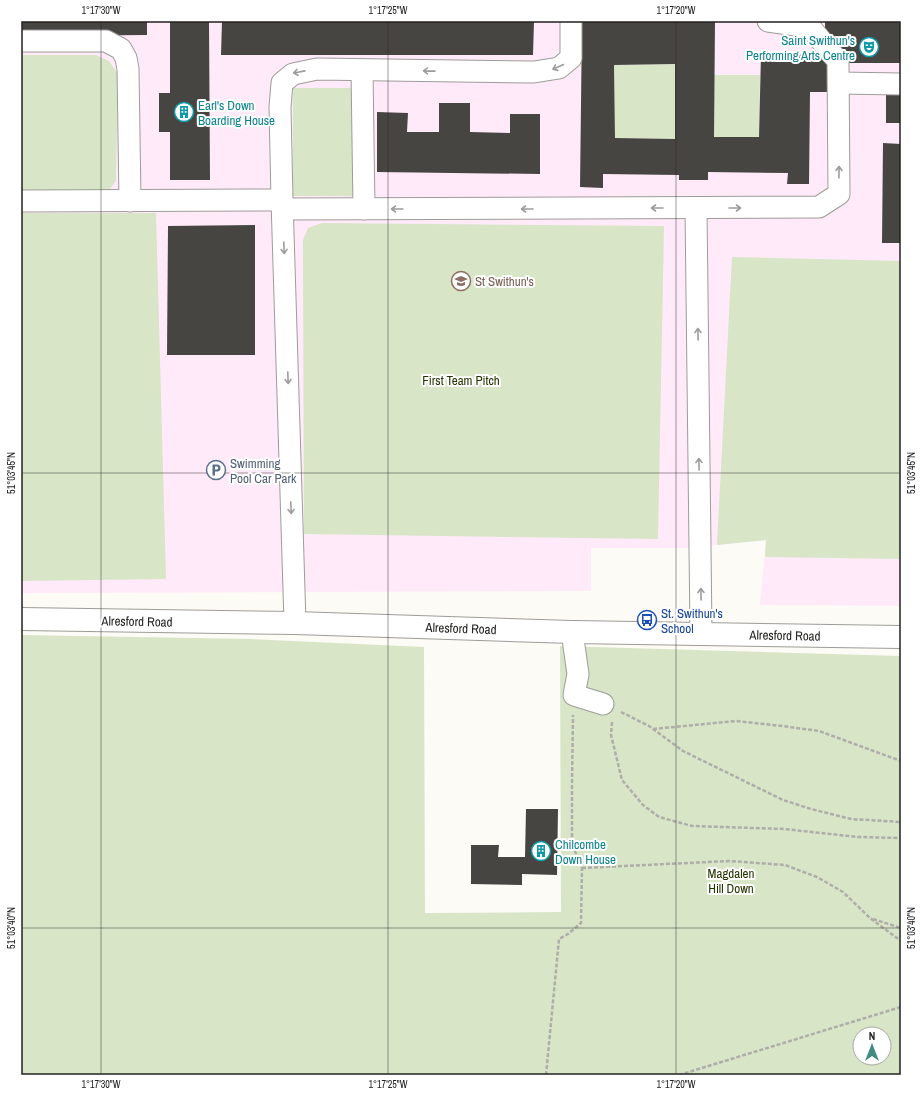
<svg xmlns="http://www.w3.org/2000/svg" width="922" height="1096" font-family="'Archivo Narrow',sans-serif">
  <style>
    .education { fill: #ffeaf9 }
    .green { fill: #d8e5c7; fill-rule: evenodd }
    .building { fill: #474542; fill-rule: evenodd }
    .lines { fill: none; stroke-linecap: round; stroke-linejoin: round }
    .minor-casing { stroke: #9e9c98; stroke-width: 23 }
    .major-casing { stroke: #9e9c98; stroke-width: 24 }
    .path { stroke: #afadaa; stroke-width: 2.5; stroke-dasharray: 4 2; stroke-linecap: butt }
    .minor { stroke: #fff; stroke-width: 21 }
    .major { stroke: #fff; stroke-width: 22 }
    .oneway { stroke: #9c9c9b }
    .ticks { fill: none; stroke: #232221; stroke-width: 1; stroke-opacity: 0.45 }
    .labels { text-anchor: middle; stroke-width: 4; stroke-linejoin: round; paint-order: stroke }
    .culture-label { font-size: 13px; fill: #0d838f; stroke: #fff; text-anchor: start }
    .education-label { font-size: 13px; fill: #785e54; stroke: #fff; text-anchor: start }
    .park-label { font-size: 13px; fill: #233300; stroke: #fff }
    .service-label { font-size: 13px; fill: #4e5e75; stroke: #fff; text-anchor: start }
    .transit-label { font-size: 13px; fill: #164399; stroke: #fff; text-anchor: start }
    .street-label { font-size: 13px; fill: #232221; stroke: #fff }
    .neatline { fill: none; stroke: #232221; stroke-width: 1.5 }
    .ticks-label { font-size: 10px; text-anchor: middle; fill: #232221 }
  </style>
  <rect width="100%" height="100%" fill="#fdfbf6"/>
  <polygon class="education" points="21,21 901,21 901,606 760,605 766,540 717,545 700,548 591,548 591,591 21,593"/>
  <g class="green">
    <polygon points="21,55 96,55 109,61 118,74 116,181 105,195 21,194"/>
    <polygon points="675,64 675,139 615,138 614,65"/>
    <polygon points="714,75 760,75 759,137 714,137"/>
    <rect x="293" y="88" width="62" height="108"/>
    <polygon points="21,213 156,213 166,579 21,581"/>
    <polygon points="322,223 664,226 658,539 304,534 303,240 308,228"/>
    <polygon points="732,257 901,261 901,559 765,557 766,540 717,545"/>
    <path d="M 21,635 L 251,639 L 424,647 L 425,913 L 561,912 L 560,646 L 901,656 L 901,1075 L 21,1075 ZM 860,1034 L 884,1034 L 884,1058 L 860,1058 Z"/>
  </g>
  <g class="building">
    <polygon points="21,21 147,21 147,35 21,36"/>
    <polygon points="170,21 209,21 210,180 170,180 170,132 159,132 159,93 170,93"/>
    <polygon points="222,21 534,21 533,55 221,55"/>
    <path d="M 582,21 L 715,21 L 714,137 L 759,137 L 761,54 L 830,55 L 829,92 L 810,92 L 809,184 L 787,184 L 788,173 L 708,172 L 708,180 L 679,180 L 679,175 L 603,174 L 603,188 L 580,187 ZM 675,64 L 675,139 L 615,138 L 614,65 Z"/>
    <polygon points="825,21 901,21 901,63 848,63 825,32"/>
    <rect x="886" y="93" width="15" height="30"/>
    <polygon points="439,103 470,103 470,132 510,133 510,114 540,114 540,174 377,172 377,112 408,113 407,132 439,132"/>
    <polygon points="883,143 901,144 901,243 882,243"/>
    <polygon points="255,225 255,355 167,355 168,226"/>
    <polygon points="526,809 558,809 557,875 522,874 522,885 471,884 471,845 499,845 498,857 525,857"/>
  </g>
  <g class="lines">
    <defs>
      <g id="minor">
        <polyline points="21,41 106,41 121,49 126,58 128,69 130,201"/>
        <polyline points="362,70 364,209"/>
        <polyline points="839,83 901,84"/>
        <polyline points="21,201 282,200"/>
        <polyline points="696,208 701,633"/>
        <polyline points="282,209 819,207 839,194 838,61 810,27 768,21"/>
        <polyline points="295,623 282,200 280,107 282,83 293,74 317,69 534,72 559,68 571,58 571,21"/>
        <polyline points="572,632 578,674 574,695 603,704"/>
      </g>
      <polyline id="major" points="21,619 295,623 572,632 901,637"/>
    </defs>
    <use href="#minor" class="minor-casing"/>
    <use href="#major" class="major-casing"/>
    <g class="path">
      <polyline points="621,712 649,726 683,751 783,800 811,809 851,819 901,822"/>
      <polyline points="612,722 611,735 622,780 643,805 659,817 692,826 784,829 858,837 901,838"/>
      <polyline points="653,729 736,721 782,726 819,731 901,761"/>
      <polyline points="582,868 730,861 785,865 817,877 843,892 870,918 901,941"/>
      <polyline points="873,919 901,928"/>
      <polyline points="546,1075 559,939 568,934 581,923 582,868 572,844 572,784 573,715"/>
      <polyline points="679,1075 901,1007"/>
    </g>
    <use href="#minor" class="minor"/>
    <use href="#major" class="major"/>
  </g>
  <defs><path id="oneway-shaft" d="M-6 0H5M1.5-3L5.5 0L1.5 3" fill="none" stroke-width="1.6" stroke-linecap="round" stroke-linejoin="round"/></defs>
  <g class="oneway">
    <use href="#oneway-shaft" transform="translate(558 67) rotate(156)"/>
    <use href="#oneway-shaft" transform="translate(429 71) rotate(-179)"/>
    <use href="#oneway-shaft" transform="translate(299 72) rotate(169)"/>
    <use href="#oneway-shaft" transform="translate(839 172) rotate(-89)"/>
    <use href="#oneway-shaft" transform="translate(657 208) rotate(180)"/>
    <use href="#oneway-shaft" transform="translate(735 208)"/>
    <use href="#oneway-shaft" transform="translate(397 209) rotate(180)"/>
    <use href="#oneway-shaft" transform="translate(527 209) rotate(180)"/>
    <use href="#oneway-shaft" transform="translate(284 248) rotate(88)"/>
    <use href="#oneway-shaft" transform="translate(698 334) rotate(-91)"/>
    <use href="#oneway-shaft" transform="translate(288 378) rotate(88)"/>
    <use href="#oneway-shaft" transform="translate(699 464) rotate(-91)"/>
    <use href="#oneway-shaft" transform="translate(291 508) rotate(88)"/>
    <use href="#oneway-shaft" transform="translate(701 594) rotate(-91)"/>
  </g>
  <path class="ticks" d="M 101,21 L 101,1075M 388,21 L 388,1075M 676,21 L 676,1075M 21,473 L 901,473M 21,928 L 901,928"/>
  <defs>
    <symbol id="theatre-ring" viewBox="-11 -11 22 22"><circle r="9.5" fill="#fff" stroke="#0f9aa8" stroke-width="1.5"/><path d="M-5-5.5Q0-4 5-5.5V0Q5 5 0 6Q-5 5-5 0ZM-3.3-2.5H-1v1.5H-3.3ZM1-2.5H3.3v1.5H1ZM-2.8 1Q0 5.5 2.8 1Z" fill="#0f9aa8"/></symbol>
    <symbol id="building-ring" viewBox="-11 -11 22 22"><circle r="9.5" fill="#fff" stroke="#0f9aa8" stroke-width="1.5"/><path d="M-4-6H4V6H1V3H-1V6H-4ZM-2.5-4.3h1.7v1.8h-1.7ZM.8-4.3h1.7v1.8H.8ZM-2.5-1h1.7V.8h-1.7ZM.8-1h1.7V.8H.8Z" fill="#0f9aa8"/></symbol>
    <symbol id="school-ring" viewBox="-11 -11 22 22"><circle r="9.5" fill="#fff" stroke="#8d6e63" stroke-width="1.5"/><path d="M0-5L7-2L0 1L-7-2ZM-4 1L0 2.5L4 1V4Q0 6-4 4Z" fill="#8d6e63"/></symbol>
    <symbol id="parking-ring" viewBox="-11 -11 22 22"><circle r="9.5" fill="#fff" stroke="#5c6f8a" stroke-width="1.5"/><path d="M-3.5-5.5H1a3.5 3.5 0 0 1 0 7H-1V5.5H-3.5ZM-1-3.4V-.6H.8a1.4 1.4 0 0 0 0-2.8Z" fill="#5c6f8a"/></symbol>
    <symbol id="bus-ring" viewBox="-11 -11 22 22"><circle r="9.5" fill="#fff" stroke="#1a4fb4" stroke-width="1.5"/><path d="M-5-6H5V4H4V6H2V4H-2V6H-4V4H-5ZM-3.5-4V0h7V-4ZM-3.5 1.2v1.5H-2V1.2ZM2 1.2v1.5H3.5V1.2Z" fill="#1a4fb4"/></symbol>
  </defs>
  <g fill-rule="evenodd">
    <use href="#theatre-ring" x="858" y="36" width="22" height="22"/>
    <use href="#building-ring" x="173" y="101" width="22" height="22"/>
    <use href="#school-ring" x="450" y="270" width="22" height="22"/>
    <use href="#parking-ring" x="205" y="459" width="22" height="22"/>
    <use href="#bus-ring" x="636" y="609" width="22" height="22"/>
    <use href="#building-ring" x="530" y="840" width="22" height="22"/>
  </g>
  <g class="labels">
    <g class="culture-label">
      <text x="855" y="45" text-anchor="end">Saint Swithun's<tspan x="855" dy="15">Performing Arts Centre</tspan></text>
      <text x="198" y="110">Earl's Down<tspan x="198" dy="15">Boarding House</tspan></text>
      <text x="555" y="849">Chilcombe<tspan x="555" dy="15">Down House</tspan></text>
    </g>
    <g class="education-label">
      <text x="475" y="286">St Swithun's</text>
    </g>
    <g class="park-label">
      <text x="461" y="385">First Team Pitch</text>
      <text x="731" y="878">Magdalen<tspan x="731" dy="15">Hill Down</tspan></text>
    </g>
    <g class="service-label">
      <text x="230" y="468">Swimming<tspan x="230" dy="15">Pool Car Park</tspan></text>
    </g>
    <g class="transit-label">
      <text x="661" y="618">St. Swithun's<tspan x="661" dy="15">School</tspan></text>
    </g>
    <g class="street-label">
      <text transform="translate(137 621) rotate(1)" y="5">Alresford Road</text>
      <text transform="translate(461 628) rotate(2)" y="5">Alresford Road</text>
      <text transform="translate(785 635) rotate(1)" y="5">Alresford Road</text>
    </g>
  </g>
  <rect width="922" height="1096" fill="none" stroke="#ffffff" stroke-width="44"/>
  <g transform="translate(872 1046)"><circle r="19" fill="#ffffff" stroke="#a7a7a6"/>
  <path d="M0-3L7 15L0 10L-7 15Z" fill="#438a84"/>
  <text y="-6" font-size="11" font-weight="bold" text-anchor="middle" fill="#232221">N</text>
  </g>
  <rect x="22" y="22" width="878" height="1052" class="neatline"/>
  <g class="ticks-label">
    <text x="101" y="14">1°17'30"W</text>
    <text x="388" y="14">1°17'25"W</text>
    <text x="676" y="14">1°17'20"W</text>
    <text transform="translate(11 473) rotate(-90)" y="4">51°03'45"N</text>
    <text transform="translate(911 473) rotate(-90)" y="4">51°03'45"N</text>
    <text transform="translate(11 928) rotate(-90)" y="4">51°03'40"N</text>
    <text transform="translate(911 928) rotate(-90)" y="4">51°03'40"N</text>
    <text x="101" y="1088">1°17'30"W</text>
    <text x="388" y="1088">1°17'25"W</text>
    <text x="676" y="1088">1°17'20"W</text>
  </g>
</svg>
